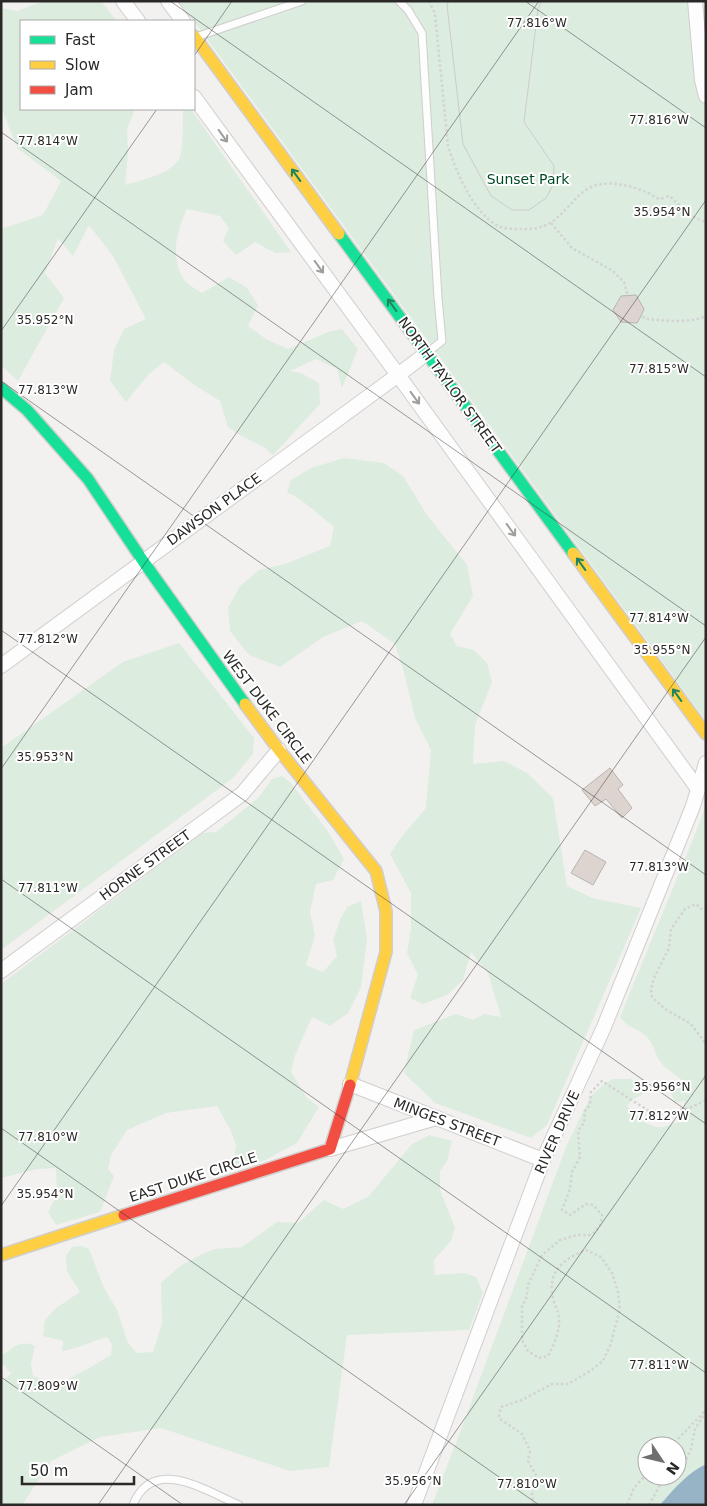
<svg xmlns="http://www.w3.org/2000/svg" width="707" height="1506" font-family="'DejaVu Sans',sans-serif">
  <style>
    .green { fill: #dcecdf; fill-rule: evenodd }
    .water { fill: #97b4c6 }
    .building { fill: #ded4cf; stroke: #b6b4b2 }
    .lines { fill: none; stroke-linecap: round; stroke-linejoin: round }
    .lane-casing { stroke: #d0cecd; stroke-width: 9 }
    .street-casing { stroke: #d0cecd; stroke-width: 16 }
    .fast-casing { stroke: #d0cecd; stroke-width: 14 }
    .slow-casing { stroke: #d0cecd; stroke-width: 14 }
    .jam-casing { stroke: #d0cecd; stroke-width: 14 }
    .path { stroke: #d4d3d3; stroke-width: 2.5; stroke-dasharray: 2.5 2.5; stroke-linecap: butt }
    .lane { stroke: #fdfdfd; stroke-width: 7 }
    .street { stroke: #fdfdfd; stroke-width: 14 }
    .fast { stroke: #16e098; stroke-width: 11 }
    .slow { stroke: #ffcf43; stroke-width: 11 }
    .jam { stroke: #f24e42; stroke-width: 11 }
    .tram { stroke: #cdcccc; stroke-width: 1 }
    .oneway { stroke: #9e9e9d }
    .oneway2 { stroke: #208460 }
    .ticks { fill: none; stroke: #2b2928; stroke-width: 1; stroke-opacity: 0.45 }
    .labels { text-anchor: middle; stroke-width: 4; stroke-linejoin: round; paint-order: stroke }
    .park-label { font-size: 14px; fill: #004926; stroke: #fff }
    .street-label { font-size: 14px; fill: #2b2928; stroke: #fff }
    .ticks-label { font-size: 12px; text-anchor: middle; fill: #2b2928; stroke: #fff; stroke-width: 4; stroke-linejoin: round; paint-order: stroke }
  </style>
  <rect width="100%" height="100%" fill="#f3f1ef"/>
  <g class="green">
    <path d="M 43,1 L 101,1 L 117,21 L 21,21 L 21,109 L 135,109 L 127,129 L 128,153 L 125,185 C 141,180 173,174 180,157 C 183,148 183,119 183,109 L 191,109 L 291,252 L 275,253 L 255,242 L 236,255 L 223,241 L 229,228 L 220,216 L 187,209 C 177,229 170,257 183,278 C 186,284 196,289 202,293 L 229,277 L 247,288 L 258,305 L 248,326 L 266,339 L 288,349 L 328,332 L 342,329 L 358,349 L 342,388 L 337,369 L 316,359 L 290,371 L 301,373 L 319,383 L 320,404 L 273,455 L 264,447 L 240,435 L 228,427 L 220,401 L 193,384 L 164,362 L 149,374 L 126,402 L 110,381 L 114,350 L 124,329 L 146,319 L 113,256 L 89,225 L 73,256 L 58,238 L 45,273 L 64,298 L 18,381 L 1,365 L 1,229 L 43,215 L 61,181 L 18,149 L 1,107 L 1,8 L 17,11 Z"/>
    <polygon points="178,1 706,1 706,721 194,21"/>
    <polygon points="344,458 384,463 403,476 427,515 467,565 473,596 450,634 457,646 474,650 487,663 492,682 475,725 473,764 504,761 527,773 553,798 567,886 592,898 641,908 547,1125 531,1138 435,1103 404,1073 414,1030 456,1014 473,1020 484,1014 501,1017 488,973 471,952 463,980 447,995 423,1004 410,998 418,975 407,953 411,929 411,893 390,854 402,836 426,808 431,750 415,718 404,672 395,644 362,621 323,637 280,667 249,655 230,631 228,608 240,586 259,570 285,564 330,546 334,527 301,500 287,492 291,480 311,468"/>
    <polygon points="179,643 254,738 253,754 233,778 1,950 1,748 123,662"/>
    <polygon points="282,776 290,782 327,830 344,859 333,880 316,884 310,912 315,935 306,965 323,972 337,956 333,940 340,920 347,907 361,901 367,939 361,987 348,1013 330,1026 312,1017 295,1055 291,1072 307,1098 319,1107 297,1143 265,1160 233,1168 236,1145 230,1129 217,1106 166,1113 127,1130 111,1155 108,1169 114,1176 100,1212 56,1225 48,1212 57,1195 56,1168 38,1169 1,1178 1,984 202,833 216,832 259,797 272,779"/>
    <path d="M 706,803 L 706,1464 C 687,1473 674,1489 660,1505 L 432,1505 L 462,1427 L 566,1147 L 590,1097 L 604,1084 L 613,1079 L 631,1079 L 644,1083 L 642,1095 L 633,1099 L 627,1106 C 634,1114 648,1127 658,1127 C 664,1128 673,1123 679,1122 L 685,1101 L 674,1103 L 672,1093 L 684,1082 C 678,1076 666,1069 662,1064 C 655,1056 654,1043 646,1036 C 636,1027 627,1028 620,1017 L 700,822 ZM 647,1446 L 677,1446 L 677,1476 L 647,1476 Z"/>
    <path d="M 429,1135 L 452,1141 L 447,1161 L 440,1171 L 440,1190 L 455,1228 L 451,1241 L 434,1260 L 435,1275 L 464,1273 L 476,1277 L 483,1293 L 469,1330 L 347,1335 L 329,1467 L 290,1471 L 161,1428 L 100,1437 L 51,1461 L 22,1505 L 1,1505 L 1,1382 L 11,1374 L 1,1361 L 1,1356 C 13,1348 21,1339 35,1346 L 31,1364 L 33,1376 L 59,1384 L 91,1367 L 111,1355 L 112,1344 L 107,1337 C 92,1341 77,1349 62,1351 L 63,1341 L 43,1336 L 45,1320 L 56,1308 L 80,1292 L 67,1271 L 66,1256 L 72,1247 L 81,1246 L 89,1249 L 104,1288 L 117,1310 L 128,1343 L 137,1353 L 153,1352 L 162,1323 L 161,1283 L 180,1266 L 202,1254 L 215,1249 L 242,1247 L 277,1222 L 298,1223 L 324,1200 L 343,1209 L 368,1197 L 412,1144 Z"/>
  </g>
  <path class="water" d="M 706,1464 L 706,1505 L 660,1505 C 674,1489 687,1473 706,1464 Z"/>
  <g class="building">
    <polygon points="636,295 644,309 641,316 637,323 621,322 613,310 621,296"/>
    <polygon points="610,768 623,785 618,789 632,808 622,818 606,799 595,806 582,790"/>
    <polygon points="585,850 606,862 593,885 571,873"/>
  </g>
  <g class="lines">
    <defs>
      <g id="lane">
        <polyline points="399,1 408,10 422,33 438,298 442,341 427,353"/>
        <polyline points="196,37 302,1"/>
        <path d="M 133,1505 C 153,1455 206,1491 239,1505"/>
      </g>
      <g id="street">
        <polyline points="123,1 138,21"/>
        <polyline points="168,1 183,21"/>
        <polyline points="695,1 702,80 706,96"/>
        <polyline points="194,97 398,375 698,789"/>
        <polyline points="1,666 398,375 427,353"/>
        <polyline points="1,971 242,794 279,750"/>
        <polyline points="350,1084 543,1160"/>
        <polyline points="330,1149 436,1118"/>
        <polyline points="414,1505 543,1160 604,1027 693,806 706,763"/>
      </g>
      <g id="fast">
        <polyline points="339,234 573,553"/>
        <polyline points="1,388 27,410 88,479 143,561 245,704"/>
      </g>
      <g id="slow">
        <polyline points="194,36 339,234"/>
        <polyline points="573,553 706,734"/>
        <polyline points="245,704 279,750 376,871 386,911 386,952 350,1085"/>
        <polyline points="1,1255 124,1215"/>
      </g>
      <polyline id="jam" points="124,1215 330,1149 350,1085"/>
    </defs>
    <use href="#lane" class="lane-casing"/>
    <use href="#street" class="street-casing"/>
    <use href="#fast" class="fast-casing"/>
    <use href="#slow" class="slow-casing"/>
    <use href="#jam" class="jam-casing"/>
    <g class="path">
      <path d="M 429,1 L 435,14 L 448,146 C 456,172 473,212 498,226 C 504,229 514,229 520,229 C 529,230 542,228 550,223 C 567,213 577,190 597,185 C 613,181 631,186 646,192 C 649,193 656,198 659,199 C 662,199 667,196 670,196 C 682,208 690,217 706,222"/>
      <path d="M 551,223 L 572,248 L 613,271 L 624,282 L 628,296 L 645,319 C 662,320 690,324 706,316"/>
      <polyline points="706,913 696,904 685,909 671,929 669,948 654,978 651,989 652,997 665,1009 691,1024 706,1044"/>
      <polyline points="671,1446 705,1411"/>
      <polyline points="677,1471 684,1464 691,1449 695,1429 706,1411"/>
      <path d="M 533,1505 L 532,1493 L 537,1477 L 528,1461 L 530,1451 L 522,1434 L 500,1419 L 499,1415 L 501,1407 L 522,1400 L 552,1384 L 568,1384 L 590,1371 L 603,1361 L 610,1346 L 620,1309 L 618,1292 L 612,1273 L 601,1257 L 586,1250 C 562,1260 547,1271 553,1299 C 555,1306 559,1312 559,1318 C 560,1332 554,1344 548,1356 L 539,1358 L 528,1351 L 522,1340 L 522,1305 L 526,1300 L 528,1285 L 542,1255 L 560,1240 L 577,1235 L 590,1235 L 595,1232 L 601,1223 L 602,1215 L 593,1205 L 586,1204 L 570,1215 L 562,1210 L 570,1189 L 572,1172 L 580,1157 L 578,1131 L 584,1123 L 585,1111 L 590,1105 L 591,1092 L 602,1081 L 652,1113 L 665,1114 L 692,1107 L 706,1100"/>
      <polyline points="627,1505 634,1488 647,1473"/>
      <polyline points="649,1505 660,1485 671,1476"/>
    </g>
    <use href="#lane" class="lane"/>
    <use href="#street" class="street"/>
    <use href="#fast" class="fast"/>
    <use href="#slow" class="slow"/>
    <use href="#jam" class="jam"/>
    <polyline class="tram" points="449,1 447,5 463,144 491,196 512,210 529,210 546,198 553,185 554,166 524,122 538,9 542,1"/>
  </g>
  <defs><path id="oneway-shaft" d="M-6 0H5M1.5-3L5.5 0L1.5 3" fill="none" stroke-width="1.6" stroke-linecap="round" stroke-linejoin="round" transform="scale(1.25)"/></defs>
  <g class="oneway">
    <use href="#oneway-shaft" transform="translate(223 136) rotate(54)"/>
    <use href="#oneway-shaft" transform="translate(319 267) rotate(54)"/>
    <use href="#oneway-shaft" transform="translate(415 398) rotate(54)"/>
    <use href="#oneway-shaft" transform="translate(511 530) rotate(54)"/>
  </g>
  <g class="oneway2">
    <use href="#oneway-shaft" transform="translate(296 175) rotate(-126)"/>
    <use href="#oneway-shaft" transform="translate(392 305) rotate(-126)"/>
    <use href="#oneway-shaft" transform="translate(581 564) rotate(-126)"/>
    <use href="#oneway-shaft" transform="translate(677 695) rotate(-126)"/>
  </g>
  <path class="ticks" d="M 170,1 L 706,377M 525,1 L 706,128M 194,56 L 232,1M 1,132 L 706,626M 1,331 L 157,109M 1,381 L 706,875M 1,630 L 706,1124M 1,769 L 539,1M 1,879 L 706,1373M 1,1128 L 539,1505M 1,1206 L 706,200M 1,1377 L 183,1505M 98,1505 L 706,637M 404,1505 L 706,1075"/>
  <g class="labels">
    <g class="park-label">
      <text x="528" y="184">Sunset Park</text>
    </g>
    <g class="street-label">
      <text transform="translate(450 385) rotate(54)" y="5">NORTH TAYLOR STREET</text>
      <text transform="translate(214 509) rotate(-36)" y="5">DAWSON PLACE</text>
      <text transform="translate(267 707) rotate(53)" y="5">WEST DUKE CIRCLE</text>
      <text transform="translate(145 865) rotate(-36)" y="5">HORNE STREET</text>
      <text transform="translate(447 1122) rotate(21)" y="5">MINGES STREET</text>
      <text transform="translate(557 1132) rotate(-66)" y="5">RIVER DRIVE</text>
      <text transform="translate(193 1177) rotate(-18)" y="5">EAST DUKE CIRCLE</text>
    </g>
  </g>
  <g class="ticks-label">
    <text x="537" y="27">77.816°W</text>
    <text x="659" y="124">77.816°W</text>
    <text x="48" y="145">77.814°W</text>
    <text x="662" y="216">35.954°N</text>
    <text x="45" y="324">35.952°N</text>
    <text x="659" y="373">77.815°W</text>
    <text x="48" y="394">77.813°W</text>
    <text x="659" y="622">77.814°W</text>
    <text x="48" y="643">77.812°W</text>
    <text x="662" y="654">35.955°N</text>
    <text x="45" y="761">35.953°N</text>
    <text x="659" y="871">77.813°W</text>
    <text x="48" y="892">77.811°W</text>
    <text x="662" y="1091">35.956°N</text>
    <text x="659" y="1120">77.812°W</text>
    <text x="48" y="1141">77.810°W</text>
    <text x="45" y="1198">35.954°N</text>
    <text x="659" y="1369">77.811°W</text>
    <text x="48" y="1390">77.809°W</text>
    <text x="413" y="1485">35.956°N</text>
    <text x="527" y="1488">77.810°W</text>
  </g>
  <rect width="707" height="1506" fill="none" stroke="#2b2928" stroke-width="5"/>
  <rect x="20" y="20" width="175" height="90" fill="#ffffff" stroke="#aaa9a9"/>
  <rect x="30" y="36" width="25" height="8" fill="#16e098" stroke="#aaa9a9"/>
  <text x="65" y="45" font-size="15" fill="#2b2928">Fast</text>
  <rect x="30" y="61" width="25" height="8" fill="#ffcf43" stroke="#aaa9a9"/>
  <text x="65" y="70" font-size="15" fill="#2b2928">Slow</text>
  <rect x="30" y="86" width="25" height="8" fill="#f24e42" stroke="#aaa9a9"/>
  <text x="65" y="95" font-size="15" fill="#2b2928">Jam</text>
  <g transform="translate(662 1461) rotate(125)"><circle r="24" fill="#ffffff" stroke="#aaa9a9"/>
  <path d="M0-4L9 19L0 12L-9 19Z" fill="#716f6e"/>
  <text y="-8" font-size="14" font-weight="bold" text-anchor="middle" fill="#2b2928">N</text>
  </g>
  <path d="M22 1476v8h112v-8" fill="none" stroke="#2b2928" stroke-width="2.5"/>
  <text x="30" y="1476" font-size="15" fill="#2b2928" stroke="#ffffff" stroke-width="4" paint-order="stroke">50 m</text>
</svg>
